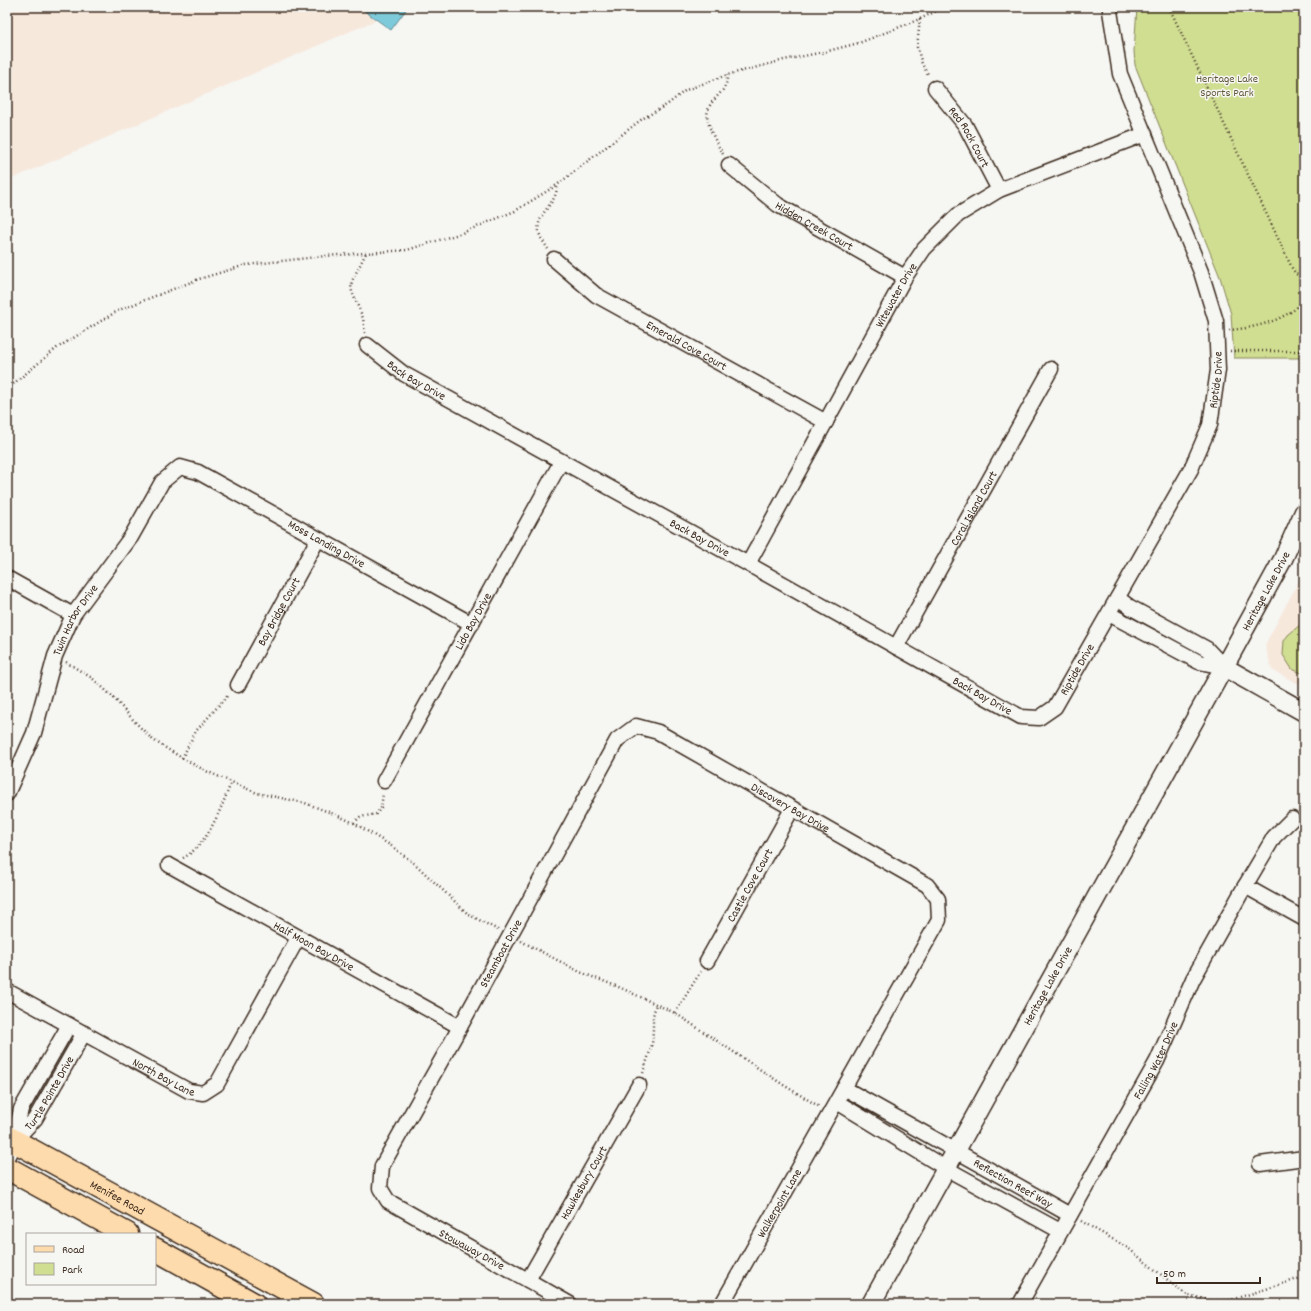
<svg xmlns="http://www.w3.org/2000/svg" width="1311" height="1311" font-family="Dekko,sans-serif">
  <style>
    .built { fill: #f7e8dc }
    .green { fill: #d0de92; stroke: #868458 }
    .water { fill: #7dcadb; stroke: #638a8f }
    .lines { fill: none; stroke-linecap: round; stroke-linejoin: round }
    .minor-casing { stroke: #3b2a1e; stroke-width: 17 }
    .tertiary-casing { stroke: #3b2a1e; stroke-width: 21 }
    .primary-casing { stroke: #3b2a1e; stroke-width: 25 }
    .path { stroke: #3b2a1e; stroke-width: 2.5; stroke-dasharray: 1 3; stroke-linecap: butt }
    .minor { stroke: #f6f6f2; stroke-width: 14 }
    .tertiary { stroke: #f6f6f2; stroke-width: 18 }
    .primary { stroke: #fedbac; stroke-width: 22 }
    .labels { text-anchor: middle; stroke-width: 3; stroke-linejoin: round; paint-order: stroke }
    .park-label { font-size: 12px; fill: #60573b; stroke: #f6f6f2 }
    .street-label { font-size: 12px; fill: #3b2a1e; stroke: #f6f6f2 }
  </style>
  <rect width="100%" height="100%" fill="#f6f6f2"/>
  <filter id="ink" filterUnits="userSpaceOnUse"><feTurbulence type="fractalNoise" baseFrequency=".025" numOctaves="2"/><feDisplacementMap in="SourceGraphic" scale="8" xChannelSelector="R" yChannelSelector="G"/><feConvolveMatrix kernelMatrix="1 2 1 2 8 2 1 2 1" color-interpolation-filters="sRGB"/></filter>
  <g filter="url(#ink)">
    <g class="built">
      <polygon points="7,7 406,7 7,181"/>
      <polygon points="1304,571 1304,687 1272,670 1265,645"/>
    </g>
    <g class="green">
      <polygon points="1137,7 1304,7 1304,358 1234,358 1231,314 1220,277 1135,65 1134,51"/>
      <polygon points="1300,625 1304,625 1304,674 1292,669 1283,655 1284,641 1288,635"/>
    </g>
    <polygon class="water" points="359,7 408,7 391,30"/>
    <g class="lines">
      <defs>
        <g id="minor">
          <path id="s1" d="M 935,88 L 965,125 L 999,190"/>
          <path id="s2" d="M 729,165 L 778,205 L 905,277"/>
          <path id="s3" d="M 554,259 L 596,295 L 826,422"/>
          <path id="s4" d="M 367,345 L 404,374 L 748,564 L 1021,717 L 1039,718 L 1055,707 L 1191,469 L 1210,425 L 1218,370 L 1216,321 L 1201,272 L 1120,74 L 1110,11"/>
          <path id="s5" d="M 748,564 L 905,277 L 924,249 L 958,215 L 999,190 L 1145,134"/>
          <polyline points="7,578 73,615"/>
          <polyline points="1118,598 1130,607 1207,649 1224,667"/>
          <polyline points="1109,614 1199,662 1224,667"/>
          <path id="s6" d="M 896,647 L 1051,369"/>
          <path id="s7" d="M 238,685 L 318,539"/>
          <path id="s8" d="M 384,781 L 561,462"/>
          <path id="s9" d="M 7,794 L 34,733 L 55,656 L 73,615 L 131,537 L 162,482 L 180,467 L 198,472 L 472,624"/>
          <path id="s10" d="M 169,865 L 460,1027"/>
          <polyline points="1245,886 1304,919"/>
          <path id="s11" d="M 707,961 L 792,809"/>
          <path id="s12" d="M 7,991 L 189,1091 L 203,1093 L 217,1084 L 298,938"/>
          <path id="s13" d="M 844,1088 L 1070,1215"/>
          <polyline points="837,1102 947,1169 1060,1231"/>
          <polyline points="14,1141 21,1109 69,1025"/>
          <path id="s14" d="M 14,1141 L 35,1119 L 84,1033"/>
          <polyline points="1260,1164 1304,1158"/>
          <path id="s15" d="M 528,1280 L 639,1085"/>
          <path id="s16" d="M 570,1304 L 388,1201 L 380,1188 L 382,1166 L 460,1027 L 617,740 L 636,726 L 658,732 L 927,885 L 938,899 L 939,920 L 722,1304"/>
          <path id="s17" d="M 1020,1304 L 1157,1061 L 1193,979 L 1245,886 L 1274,837 L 1292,819"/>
        </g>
        <g id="tertiary">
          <polyline points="1224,667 1304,712"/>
          <polyline points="7,1155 14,1141"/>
          <path id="s18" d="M 871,1304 L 1224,667 L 1283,559 L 1304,512"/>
        </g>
        <g id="primary">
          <path id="s19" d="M 7,1137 L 313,1304"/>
          <polyline points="7,1168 127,1234"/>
          <polyline points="155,1249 254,1304"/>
        </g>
      </defs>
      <use href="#minor" class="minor-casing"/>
      <use href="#tertiary" class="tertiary-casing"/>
      <use href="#primary" class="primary-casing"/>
      <g class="path">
        <polyline points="1169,7 1292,268 1296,274 1304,278"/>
        <polyline points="920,19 917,47 922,64 929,76"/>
        <path d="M 723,154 C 717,144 704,121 708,110 C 713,95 728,93 727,75"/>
        <path d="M 548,249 C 545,244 540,238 539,232 C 535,213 558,204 557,185"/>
        <path d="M 1229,330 C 1255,328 1285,321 1304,301"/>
        <polyline points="365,333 363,318 352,292 351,285 353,279 366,253"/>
        <polyline points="1230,351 1304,351"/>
        <polyline points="7,389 57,348 119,310 199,279 246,265 325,256 407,250 462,233 515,211 557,185 642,119 668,104 686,90 727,75 784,60 824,52 859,43 920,19 945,7"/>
        <polyline points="66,662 92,678 112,696 136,723 153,740 182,758 206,771 257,793 305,803 334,814 354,823 390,845 415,864 468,914 498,930"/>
        <polyline points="182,758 196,731 229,694"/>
        <polyline points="354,823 360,817 376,814 381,808 383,794"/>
        <path d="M 183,858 C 208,845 221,808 231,783"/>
        <polyline points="521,941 580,972 621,988 675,1013 785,1086 820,1107"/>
        <polyline points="675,1013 701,971"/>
        <polyline points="643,1073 652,1045 653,1029 653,1016 656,1004"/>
        <polyline points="1081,1221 1128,1248 1185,1294 1212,1301 1231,1300 1304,1277"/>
      </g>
      <use href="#minor" class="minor"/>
      <use href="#tertiary" class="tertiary"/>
      <use href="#primary" class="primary"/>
    </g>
  </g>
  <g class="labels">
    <g class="park-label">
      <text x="1227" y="82">Heritage Lake<tspan x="1227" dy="14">Sports Park</tspan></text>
    </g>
    <g class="street-label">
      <text dy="4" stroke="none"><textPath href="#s1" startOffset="60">Red Rock Court</textPath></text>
      <text dy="4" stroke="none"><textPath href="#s2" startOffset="105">Hidden Creek Court</textPath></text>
      <text dy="4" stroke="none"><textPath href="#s5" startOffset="307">Witewater Drive</textPath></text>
      <text dy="4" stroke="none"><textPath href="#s3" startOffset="159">Emerald Cove Court</textPath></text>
      <text dy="4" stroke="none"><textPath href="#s4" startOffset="61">Back Bay Drive</textPath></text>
      <text dy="4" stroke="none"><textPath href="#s4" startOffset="1158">Riptide Drive</textPath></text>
      <text dy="4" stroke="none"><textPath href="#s6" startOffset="159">Coral Island Court</textPath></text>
      <text dy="4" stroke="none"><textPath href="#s4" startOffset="385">Back Bay Drive</textPath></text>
      <text dy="4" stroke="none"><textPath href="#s9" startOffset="541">Moss Landing Drive</textPath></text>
      <text dy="4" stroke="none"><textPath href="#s18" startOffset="815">Heritage Lake Drive</textPath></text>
      <text dy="4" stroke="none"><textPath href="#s7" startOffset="84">Bay Bridge Court</textPath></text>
      <text dy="4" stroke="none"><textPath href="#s9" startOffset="188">Twin Harbor Drive</textPath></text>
      <text dy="4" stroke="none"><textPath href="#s8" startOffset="183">Lido Bay Drive</textPath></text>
      <text dy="4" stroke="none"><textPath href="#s4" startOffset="834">Riptide Drive</textPath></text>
      <text dy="4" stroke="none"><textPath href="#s4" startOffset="709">Back Bay Drive</textPath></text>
      <text dy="4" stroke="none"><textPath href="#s16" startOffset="932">Discovery Bay Drive</textPath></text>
      <text dy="4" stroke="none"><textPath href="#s11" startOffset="87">Castle Cove Court</textPath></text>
      <text dy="4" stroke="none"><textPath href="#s10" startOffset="166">Half Moon Bay Drive</textPath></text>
      <text dy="4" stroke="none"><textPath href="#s16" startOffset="490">Steamboat Drive</textPath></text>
      <text dy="4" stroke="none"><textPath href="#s18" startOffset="364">Heritage Lake Drive</textPath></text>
      <text dy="4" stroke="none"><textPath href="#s17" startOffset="279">Falling Water Drive</textPath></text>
      <text dy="4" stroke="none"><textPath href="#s12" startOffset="179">North Bay Lane</textPath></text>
      <text dy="4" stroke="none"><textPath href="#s14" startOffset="60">Turtle Pointe Drive</textPath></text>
      <text dy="4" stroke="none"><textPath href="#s15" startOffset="112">Hawkesbury Court</textPath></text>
      <text dy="4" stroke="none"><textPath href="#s13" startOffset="194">Reflection Reef Way</textPath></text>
      <text dy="4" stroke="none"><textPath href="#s19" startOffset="126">Menifee Road</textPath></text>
      <text transform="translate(779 1203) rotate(-60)" y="4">Walkerpoint Lane</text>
      <text transform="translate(472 1249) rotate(29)" y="4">Stowaway Drive</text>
    </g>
  </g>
  <rect width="1311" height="1311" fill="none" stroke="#f6f6f2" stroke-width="24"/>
  <rect x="12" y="12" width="1287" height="1287" fill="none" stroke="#3b2a1e" stroke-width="1.5" filter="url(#ink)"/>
  <rect x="26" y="1233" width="130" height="52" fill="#f6f6f2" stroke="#aba49d"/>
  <rect x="34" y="1246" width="20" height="6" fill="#fedbac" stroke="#aba49d"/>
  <text x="62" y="1253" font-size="12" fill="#3b2a1e">Road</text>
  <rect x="34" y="1263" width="20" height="12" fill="#d0de92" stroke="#aba49d"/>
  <text x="62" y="1273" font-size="12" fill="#3b2a1e">Park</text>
  <path d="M1157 1277v6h103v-6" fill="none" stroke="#3b2a1e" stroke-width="2"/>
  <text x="1163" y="1277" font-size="12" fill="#3b2a1e" stroke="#f6f6f2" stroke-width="3" paint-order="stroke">50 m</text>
</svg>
